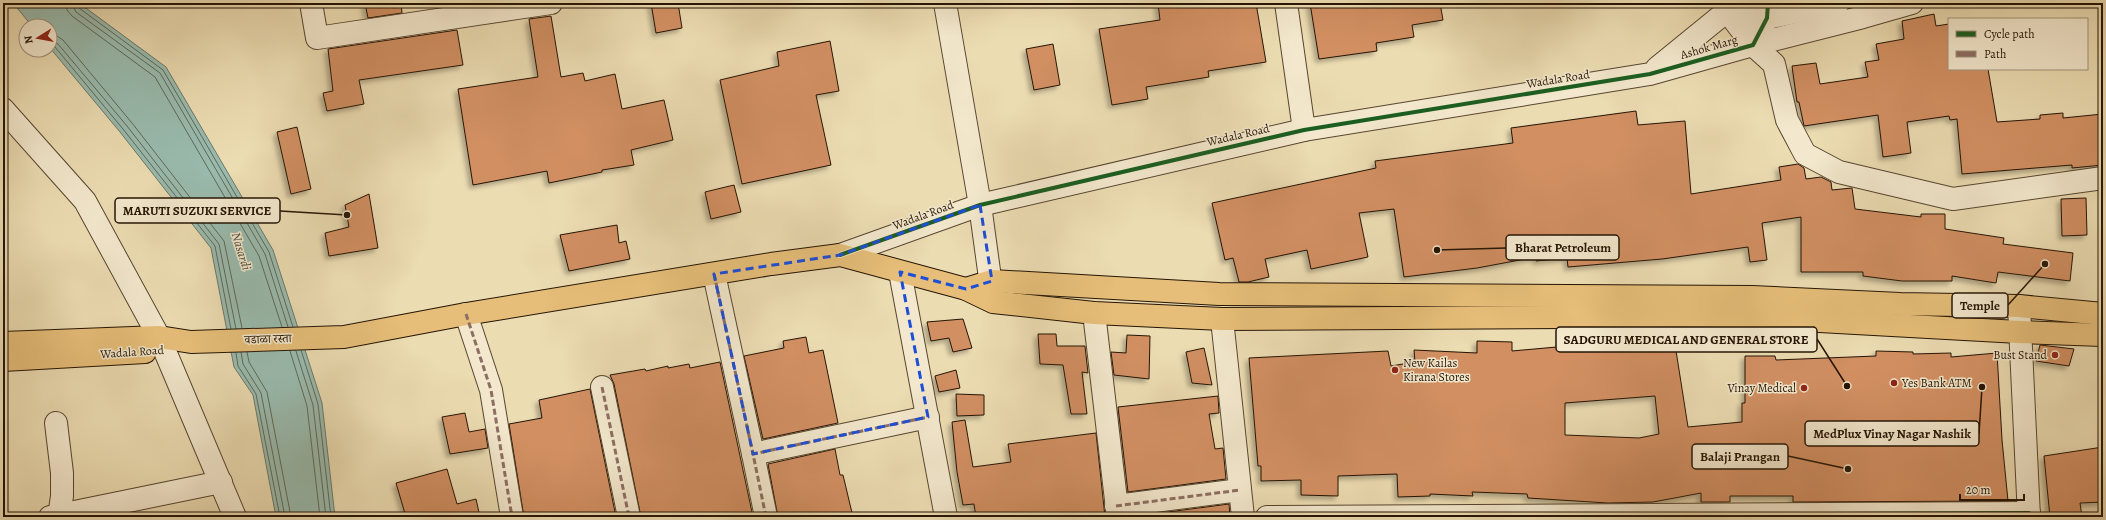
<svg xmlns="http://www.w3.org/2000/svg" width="2106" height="520" font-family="Alegreya,'Noto Serif Devanagari',serif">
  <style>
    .water { fill: #99bbae; stroke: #6b786a }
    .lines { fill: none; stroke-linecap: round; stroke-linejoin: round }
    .shore { stroke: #5f6859; stroke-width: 1 }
    .building { fill: #d18f62; stroke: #251404; fill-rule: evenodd; filter: url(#shadow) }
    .minor-casing { stroke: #574630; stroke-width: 24 }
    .major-casing { stroke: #251404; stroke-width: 24 }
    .minor { stroke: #f3e8cd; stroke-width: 22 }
    .major { stroke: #e6be79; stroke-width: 22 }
    .quiet { stroke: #8d6e63; stroke-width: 3; stroke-dasharray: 6 3; stroke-linecap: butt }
    .cycleway-casing { stroke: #f3e8cd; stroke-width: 6 }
    .cycleway { stroke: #1b5e20; stroke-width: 4 }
    .marked { fill: none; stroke: #1d4ed8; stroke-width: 3; stroke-dasharray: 8 5; stroke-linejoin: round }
    .poi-dot { fill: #8f2418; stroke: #f3e8cd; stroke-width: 1.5 }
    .labels { text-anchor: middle; stroke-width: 3; stroke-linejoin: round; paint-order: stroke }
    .street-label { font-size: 12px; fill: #251404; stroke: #f3e8cd }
    .poi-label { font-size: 12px; fill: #251404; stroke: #f3e8cd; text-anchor: end }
    .water-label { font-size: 13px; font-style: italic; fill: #4e4e40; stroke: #f3e8cd }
    .leader { fill: none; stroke: #251404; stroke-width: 1.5 }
    .callout-dot { fill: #251404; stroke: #f3e8cd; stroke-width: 1.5 }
    .callout { fill: #f3e8cd; stroke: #251404; stroke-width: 1.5 }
    .callout-label { font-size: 13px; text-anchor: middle; font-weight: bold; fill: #251404 }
  </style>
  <defs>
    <filter id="shadow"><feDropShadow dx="-3.5" dy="3.5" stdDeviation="2" flood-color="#0004"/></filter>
  </defs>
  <rect width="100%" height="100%" fill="#ecdcb2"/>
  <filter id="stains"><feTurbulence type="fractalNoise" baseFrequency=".005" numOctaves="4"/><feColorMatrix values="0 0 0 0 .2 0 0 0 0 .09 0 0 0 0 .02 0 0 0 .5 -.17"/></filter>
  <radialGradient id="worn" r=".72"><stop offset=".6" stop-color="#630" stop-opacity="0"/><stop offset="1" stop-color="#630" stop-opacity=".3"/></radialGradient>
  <polygon class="water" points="13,3 79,3 166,67 273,250 322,403 335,517 276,517 253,395 234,367 211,248 120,132 50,48 50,26 32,26"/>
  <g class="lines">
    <g class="shore">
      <polyline points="66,3 67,10 72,16 155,77 259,256 282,327"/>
      <polyline points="72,3 76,12 160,73 265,254 288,327"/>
      <polyline points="77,3 79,8 163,70 269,252 293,327"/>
      <polyline points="50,35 57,36 63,40 132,123 224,241 242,328"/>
      <polyline points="50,41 58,44 127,126 219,244 236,329"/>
      <polyline points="50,46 55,47 123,129 215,246 231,329"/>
      <polyline points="301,350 318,404 331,517"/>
      <polyline points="290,351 307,406 320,517"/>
      <polyline points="296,351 313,405 326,517"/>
      <polyline points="241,352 243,364 261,393 285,517"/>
      <polyline points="247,352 249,362 267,392 291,517"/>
      <polyline points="236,353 238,366 256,394 280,517"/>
    </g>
  </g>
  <g class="building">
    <polygon points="365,3 401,3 402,13 368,18"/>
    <polygon points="651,3 678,3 682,28 656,33"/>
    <polygon points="1158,3 1256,3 1266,62 1208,71 1209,77 1146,87 1148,99 1112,105 1099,29 1160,20"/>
    <polygon points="1310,3 1440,3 1443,20 1412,25 1414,37 1376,43 1377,51 1319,59"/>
    <polygon points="1934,14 1936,26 1949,24 1949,69 1988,69 1997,122 2040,119 2040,115 2063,113 2063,118 2103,114 2103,165 2072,168 2072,165 1962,174 1957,119 1950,120 1949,116 1907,122 1911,153 1883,157 1878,115 1804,126 1799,102 1797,102 1792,66 1816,63 1820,84 1868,77 1865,62 1879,60 1876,44 1904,39 1902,21"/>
    <polygon points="551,16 561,77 583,73 585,81 615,74 622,109 664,100 673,140 631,150 634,165 602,170 602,172 549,183 547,171 473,185 458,89 538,77 529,19"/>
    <polygon points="457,30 463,65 359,80 364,104 327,111 323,93 333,91 328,49"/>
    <polygon points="830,41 839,91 816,95 831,165 742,184 720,80 779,66 777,52"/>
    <polygon points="1053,44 1060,85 1034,90 1026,49"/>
    <polygon points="1636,111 1638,125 1685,121 1691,194 1781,180 1779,167 1798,164 1804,168 1806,179 1821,177 1831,182 1832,190 1852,188 1855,209 1921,217 1921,214 1945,214 1945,229 2004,238 2003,244 2073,253 2070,281 1998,272 1996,283 1952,276 1952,281 1902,281 1863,276 1863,272 1801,272 1801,217 1762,223 1767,260 1750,262 1748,247 1662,259 1568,267 1567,258 1536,261 1536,257 1477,268 1404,277 1394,209 1359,213 1368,257 1311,269 1307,250 1265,259 1269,277 1248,282 1239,282 1233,258 1225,260 1212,203 1376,168 1375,161 1513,143 1511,128"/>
    <polygon points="297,127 311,189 291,194 277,132"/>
    <polygon points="734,185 741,212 711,219 705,192"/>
    <polygon points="369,194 378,248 329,256 325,233 349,227 345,205"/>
    <polygon points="2086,198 2087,235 2062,236 2061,199"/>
    <polygon points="617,225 619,243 626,241 630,259 569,271 560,235"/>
    <polygon points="963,319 972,348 953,352 949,338 931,341 927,322"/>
    <polygon points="1038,334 1056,334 1057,346 1085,346 1088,373 1082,372 1087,414 1071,414 1063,365 1040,364"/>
    <polygon points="1127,335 1150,336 1149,379 1114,375 1111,352 1126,353"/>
    <polygon points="806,337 809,353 823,350 838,423 763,439 744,356 784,348 783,341"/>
    <path d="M 1674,338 L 1688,427 L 1742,422 L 1742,403 L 1745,403 L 1745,356 L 1775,356 L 1776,360 L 1876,356 L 1876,351 L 1913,352 L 1913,354 L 1951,353 L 1951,357 L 1997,353 L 2002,440 L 2008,501 L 1793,502 L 1793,496 L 1730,496 L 1730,502 L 1701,502 L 1701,493 L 1653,502 L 1608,503 L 1528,498 L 1527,494 L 1472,492 L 1473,496 L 1430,494 L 1430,496 L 1398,497 L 1397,474 L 1338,476 L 1338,496 L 1301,495 L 1301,480 L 1261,481 L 1261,466 L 1258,466 L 1249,358 L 1388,351 L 1391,366 L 1415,362 L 1414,350 L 1477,353 L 1477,341 L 1512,342 L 1512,351 L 1568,346 L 1639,344 ZM 1655,396 L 1659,434 L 1639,438 L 1565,435 L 1565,403 Z"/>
    <polygon points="2040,345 2074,349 2069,366 2036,361"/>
    <polygon points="1204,348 1212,385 1192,383 1186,352"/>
    <polygon points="720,362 753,517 641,517 614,384 610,375 645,369 646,371 668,366 668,368 689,364 690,368"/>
    <polygon points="956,370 960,388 939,392 935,376"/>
    <polygon points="590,389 616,517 524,517 509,424 542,418 539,400"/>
    <polygon points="956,394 984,395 984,415 957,416"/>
    <polygon points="1218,396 1219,413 1209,414 1215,449 1223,448 1226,479 1128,492 1118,407"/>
    <polygon points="465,413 469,432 485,429 488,448 450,454 442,417"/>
    <polygon points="965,420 973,467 1011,462 1008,444 1096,433 1105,517 976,517 974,504 963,505 957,472 952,422"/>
    <polygon points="2103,447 2103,502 2080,503 2082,517 2050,517 2044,456"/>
    <polygon points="835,449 840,475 843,475 853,517 778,517 768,464"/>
    <polygon points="447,469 457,504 476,499 480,517 406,517 396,483"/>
    <polygon points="1229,504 1230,517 1130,517"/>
  </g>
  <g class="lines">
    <defs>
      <g id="minor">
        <polyline points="311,3 317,38 551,3"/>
        <polyline points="945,3 980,205 993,300"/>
        <polyline points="1286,3 1304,130"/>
        <polyline points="1727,11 1753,45 1863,17 1912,3"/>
        <polyline points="1727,11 1767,18 1838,3"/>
        <polyline points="1753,45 1774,64 1787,120 1805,154 1839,172 1953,199 2103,178"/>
        <polyline points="1657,68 1727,11 1729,3"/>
        <polyline points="3,109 85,201 159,337 235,517"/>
        <polyline points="840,255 980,205 1304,130 1650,74 1753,45 1767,18 1768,3"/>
        <polyline points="900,272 946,517"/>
        <polyline points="714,274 753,454"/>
        <polyline points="2019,306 2029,517"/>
        <polyline points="1094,313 1118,517"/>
        <polyline points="466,314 491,390 512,517"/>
        <polyline points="1222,319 1243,517"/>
        <polyline points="602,387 629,517"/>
        <polyline points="56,423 62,473 62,496 59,517"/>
        <polyline points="1116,506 1240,490"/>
        <polyline points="50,517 221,482"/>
        <polyline points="766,517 753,454 928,417"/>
        <polyline points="1267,517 2029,513"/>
      </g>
      <g id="major">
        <polyline points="966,289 992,281 1219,294 1752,297 1900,304 2019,306 2103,314"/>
        <polyline points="3,343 159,337 191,342 344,337 466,314 771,264 840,255 966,289 993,302 1094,313 1222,319 1730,316 2019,332 2103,335"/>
        <polyline points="3,360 145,352"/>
      </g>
    </defs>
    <use href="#minor" class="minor-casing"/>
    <use href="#major" class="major-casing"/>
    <use href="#minor" class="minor"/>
    <use href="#major" class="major"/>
    <g class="quiet">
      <polyline points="714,274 753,454"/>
      <polyline points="466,314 491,390 512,517"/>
      <polyline points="602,387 629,517"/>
      <polyline points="1116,506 1240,490"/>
      <polyline points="766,517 753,454 928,417"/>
    </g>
    <defs>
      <g id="cycleway">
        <polyline points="840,255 980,205 1304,130 1650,74 1753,45 1767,18 1768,3"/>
        <polyline points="1267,517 2029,513"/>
      </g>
    </defs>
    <use href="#cycleway" class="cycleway-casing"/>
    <use href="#cycleway" class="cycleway"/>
  </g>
  <path class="marked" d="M 980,205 L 992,281 L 966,289 L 900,272 L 928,417 L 753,454 L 714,274 L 840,255 Z"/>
  <g class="poi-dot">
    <circle cx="2055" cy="355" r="4"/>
    <circle cx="1395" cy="370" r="4"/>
    <circle cx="1894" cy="383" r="4"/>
    <circle cx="1804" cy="388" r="4"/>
  </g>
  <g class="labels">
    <g class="street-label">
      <text transform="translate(1709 47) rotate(-16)" y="4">Ashok Marg</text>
      <text transform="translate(1558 79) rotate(-9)" y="4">Wadala Road</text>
      <text transform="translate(1238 135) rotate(-13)" y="4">Wadala Road</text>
      <text transform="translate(923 215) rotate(-20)" y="4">Wadala Road</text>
      <text transform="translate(268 339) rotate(-2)" y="4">वडाळा रस्ता</text>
      <text transform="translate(132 352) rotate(-4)" y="4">Wadala Road</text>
    </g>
    <g class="poi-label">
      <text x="2047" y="359">Bust Stand</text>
      <text x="1403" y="367" text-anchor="start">New Kailas<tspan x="1403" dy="14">Kirana Stores</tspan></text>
      <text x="1902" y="387" text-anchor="start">Yes Bank ATM</text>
      <text x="1796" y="392">Vinay Medical</text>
    </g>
    <g class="water-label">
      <text transform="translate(242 251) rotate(73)" y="5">Nasardi</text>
    </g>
  </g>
  <path class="leader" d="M347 215L280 211M1437 250L1506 248M2045 264L2008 305M1847 386L1817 339M1982 387L1979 434M1848 469L1788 456"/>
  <g class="callout-dot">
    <circle cx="347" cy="215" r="4"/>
    <circle cx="1437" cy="250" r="4"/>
    <circle cx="2045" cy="264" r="4"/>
    <circle cx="1847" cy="386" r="4"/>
    <circle cx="1982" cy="387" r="4"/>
    <circle cx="1848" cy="469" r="4"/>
  </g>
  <g class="callout">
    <rect x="115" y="198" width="165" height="25" rx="4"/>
    <rect x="1506" y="235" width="113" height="25" rx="4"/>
    <rect x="1952" y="293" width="56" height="25" rx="4"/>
    <rect x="1556" y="327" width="261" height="25" rx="4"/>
    <rect x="1805" y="421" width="174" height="25" rx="4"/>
    <rect x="1692" y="444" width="96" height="25" rx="4"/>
  </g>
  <g class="callout-label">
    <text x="197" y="215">MARUTI SUZUKI SERVICE</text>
    <text x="1563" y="252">Bharat Petroleum</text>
    <text x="1980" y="310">Temple</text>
    <text x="1686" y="344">SADGURU MEDICAL AND GENERAL STORE</text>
    <text x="1892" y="438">MedPlux Vinay Nagar Nashik</text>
    <text x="1740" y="461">Balaji Prangan</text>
  </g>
  <rect width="2106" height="520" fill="none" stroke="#ecdcb2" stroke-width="16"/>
  <rect x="4" y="4" width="2098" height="512" fill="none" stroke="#251404" stroke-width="2"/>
  <rect x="8" y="8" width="2090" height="504" fill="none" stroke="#251404"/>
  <rect x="1948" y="18" width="140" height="52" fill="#f3e8cd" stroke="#a1937d"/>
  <rect x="1956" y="31" width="20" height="6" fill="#1b5e20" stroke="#a1937d"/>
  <text x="1984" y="38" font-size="12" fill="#251404">Cycle path</text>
  <rect x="1956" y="51" width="20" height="6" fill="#8d6e63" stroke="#a1937d"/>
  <text x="1984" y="58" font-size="12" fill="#251404">Path</text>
  <g transform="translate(38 38) rotate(259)"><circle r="19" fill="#f3e8cd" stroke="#a1937d"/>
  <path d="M0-3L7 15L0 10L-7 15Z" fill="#8f2418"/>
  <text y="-6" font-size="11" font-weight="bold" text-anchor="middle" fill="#251404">N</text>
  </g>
  <path d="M1960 494v6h64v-6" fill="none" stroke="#251404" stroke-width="2"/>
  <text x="1966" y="494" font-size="12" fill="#251404" stroke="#f3e8cd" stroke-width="3" paint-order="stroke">20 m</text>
  <rect width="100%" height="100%" filter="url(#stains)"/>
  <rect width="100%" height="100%" fill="url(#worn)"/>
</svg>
